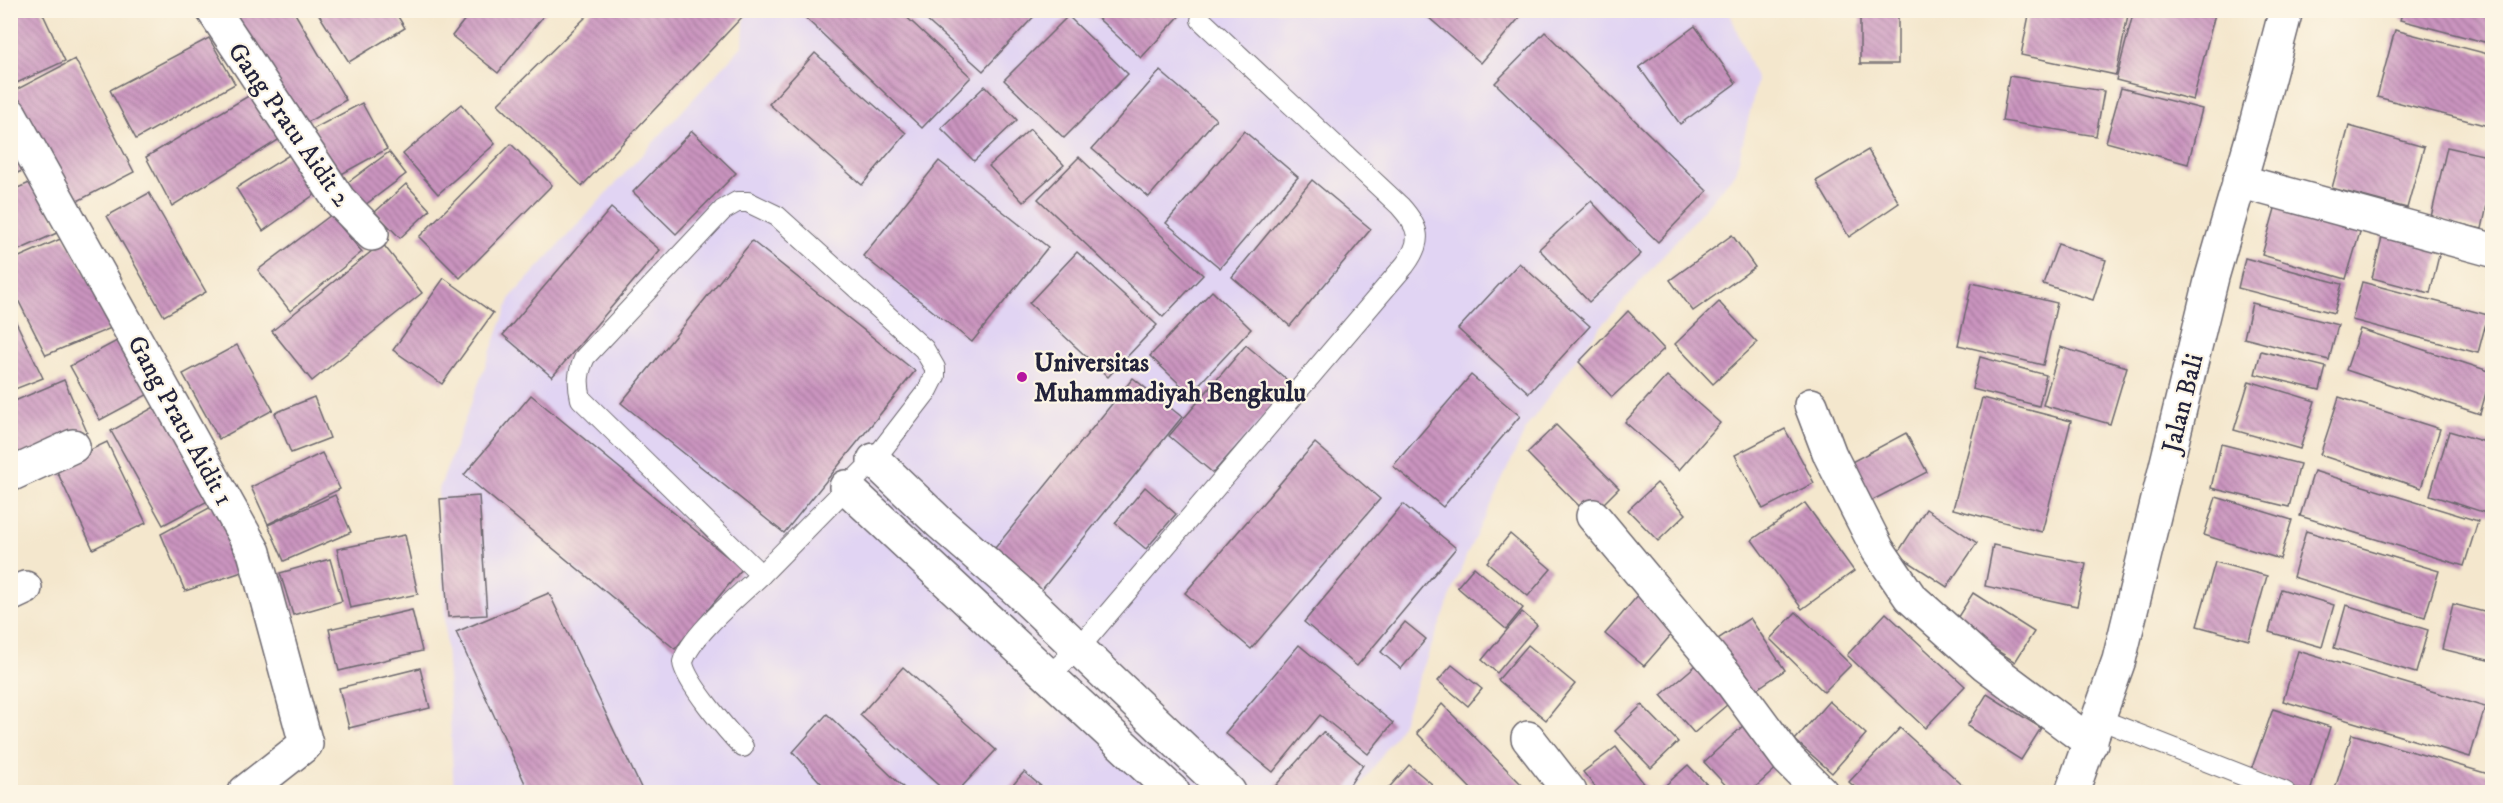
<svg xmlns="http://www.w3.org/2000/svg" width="2503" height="803" font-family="'IM FELL DW Pica',serif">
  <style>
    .built { fill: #e1d4f3 }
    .building { fill: url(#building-back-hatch) }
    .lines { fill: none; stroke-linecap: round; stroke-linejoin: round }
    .lane-casing { stroke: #6c676e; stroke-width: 22 }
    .street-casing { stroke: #6c676e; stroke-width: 36 }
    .secondary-casing { stroke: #6c676e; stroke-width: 36 }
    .lane { stroke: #fff; stroke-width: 20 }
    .street { stroke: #fff; stroke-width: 33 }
    .secondary { stroke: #fff; stroke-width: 33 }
    .poi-dot { fill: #b5179e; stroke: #fcf5e5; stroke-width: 2 }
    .labels { text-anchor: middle; stroke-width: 4.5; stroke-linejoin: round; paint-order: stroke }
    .street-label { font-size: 26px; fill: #22223b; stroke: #fcf5e5 }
    .poi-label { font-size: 26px; font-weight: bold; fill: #22223b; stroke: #fcf5e5; text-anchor: start }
  </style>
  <defs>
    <pattern id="building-back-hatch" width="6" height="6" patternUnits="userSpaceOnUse" patternTransform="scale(1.5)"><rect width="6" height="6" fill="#ca94bf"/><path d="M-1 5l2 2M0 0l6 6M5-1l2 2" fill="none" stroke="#a4789c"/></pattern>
  </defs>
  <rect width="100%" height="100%" fill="#fcf5e5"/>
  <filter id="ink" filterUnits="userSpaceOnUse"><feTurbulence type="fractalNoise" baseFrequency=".0167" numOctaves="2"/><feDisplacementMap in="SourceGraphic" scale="12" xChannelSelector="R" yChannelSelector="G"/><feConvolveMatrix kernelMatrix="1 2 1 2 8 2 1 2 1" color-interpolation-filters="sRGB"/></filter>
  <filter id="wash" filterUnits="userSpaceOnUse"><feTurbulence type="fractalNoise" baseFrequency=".008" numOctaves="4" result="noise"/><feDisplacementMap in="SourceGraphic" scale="24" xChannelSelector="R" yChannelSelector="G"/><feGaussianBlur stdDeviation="1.35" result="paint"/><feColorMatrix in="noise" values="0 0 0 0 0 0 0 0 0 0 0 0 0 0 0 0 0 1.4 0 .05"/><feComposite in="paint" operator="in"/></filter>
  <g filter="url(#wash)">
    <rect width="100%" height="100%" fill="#f4e7cd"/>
    <polygon class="built" points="745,11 1729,11 1757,81 1736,172 1598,330 1528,425 1467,554 1399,730 1357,792 454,792 438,492 511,297 743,45"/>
    <g id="blocks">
      <g class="building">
        <polygon points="10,10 41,10 65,61 10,86"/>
        <polygon points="231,10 293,10 346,100 301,126"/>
        <polygon points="316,10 394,10 405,28 349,62"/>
        <polygon points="472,10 548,10 498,73 452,36"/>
        <polygon points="593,10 738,10 743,16 582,186 498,104"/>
        <polygon points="797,10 899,10 971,77 922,128"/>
        <polygon points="931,10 1040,10 983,71 924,18"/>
        <polygon points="1089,10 1185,10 1141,58"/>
        <polygon points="1420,10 1526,10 1481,63"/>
        <rect x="1860" y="10" width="38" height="54"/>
        <polygon points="2030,10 2129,10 2116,75 2021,55"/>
        <polygon points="2134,10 2216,10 2193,100 2116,80"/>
        <polygon points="2403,10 2492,10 2492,44 2400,20"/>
        <polygon points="1068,16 1128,74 1064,138 1004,80"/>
        <polygon points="1695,26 1736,83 1680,124 1639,67"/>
        <polygon points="2395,30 2492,55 2492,127 2377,97"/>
        <polygon points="1545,32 1707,191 1658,242 1495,83"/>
        <polygon points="209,38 235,84 136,139 110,90"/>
        <polygon points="815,53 906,133 862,185 769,104"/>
        <polygon points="75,59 134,172 68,206 10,93"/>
        <polygon points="1160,71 1216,119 1149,197 1092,149"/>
        <polygon points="2009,76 2104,91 2096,136 2002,121"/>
        <polygon points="985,86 1017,120 974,161 941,128"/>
        <polygon points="2121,88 2202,109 2188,164 2106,142"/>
        <polygon points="255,92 280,139 172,206 146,157"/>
        <polygon points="362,103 387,149 338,176 313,129"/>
        <polygon points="461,104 495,144 438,194 403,154"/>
        <polygon points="2349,126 2424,147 2407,208 2332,188"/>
        <polygon points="1030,129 1064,165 1023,202 989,166"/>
        <polygon points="692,131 736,173 676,234 633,192"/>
        <polygon points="1244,131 1298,177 1220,268 1166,223"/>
        <polygon points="511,144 552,185 460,278 419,237"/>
        <polygon points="10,145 22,171 10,176"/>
        <polygon points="2447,147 2492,157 2492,182 2482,229 2431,217"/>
        <polygon points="1868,150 1899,203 1849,237 1816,181"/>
        <polygon points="294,152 318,192 263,231 236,188"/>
        <polygon points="389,152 406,174 361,208 343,186"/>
        <polygon points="1079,157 1203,275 1163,317 1038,199"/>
        <polygon points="939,161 1048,247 972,342 863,256"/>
        <polygon points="37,180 59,232 10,254 10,191"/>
        <polygon points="1312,180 1371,229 1290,326 1232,277"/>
        <polygon points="406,184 430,210 400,238 375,212"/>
        <polygon points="149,193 206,292 164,316 107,216"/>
        <polygon points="2278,198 2363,222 2346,279 2262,255"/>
        <polygon points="1591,201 1641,254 1589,302 1539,249"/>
        <polygon points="611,208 660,250 552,377 503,335"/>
        <polygon points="331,215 362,252 290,311 258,270"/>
        <polygon points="2383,233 2441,247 2430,293 2372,278"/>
        <polygon points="1732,235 1755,267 1693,311 1670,280"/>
        <polygon points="65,237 116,326 46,355 10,284 10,261"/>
        <polygon points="752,241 915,371 784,533 621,403"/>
        <polygon points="382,243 422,293 312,381 272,331"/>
        <polygon points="2058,244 2106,260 2093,300 2043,284"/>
        <polygon points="1077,252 1157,325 1108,377 1029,303"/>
        <polygon points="2245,258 2342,284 2334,313 2238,288"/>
        <polygon points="1519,263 1590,326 1529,393 1458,329"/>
        <polygon points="444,278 493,313 442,384 393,350"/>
        <polygon points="2362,282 2488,315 2478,353 2352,320"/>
        <polygon points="1972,283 2057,303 2043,365 1958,345"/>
        <polygon points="1212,291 1251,329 1190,394 1150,356"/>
        <polygon points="1719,302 1757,343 1713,384 1675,344"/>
        <polygon points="2252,303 2338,325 2329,360 2244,338"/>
        <polygon points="1628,311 1664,349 1612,397 1579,362"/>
        <polygon points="15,320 43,378 10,391 10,322"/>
        <polygon points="2360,329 2492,372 2480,414 2346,370"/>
        <polygon points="128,335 158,389 100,420 70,366"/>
        <polygon points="237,345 273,410 219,439 183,374"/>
        <polygon points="1246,345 1292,384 1213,473 1169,436"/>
        <polygon points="2060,347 2127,367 2110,424 2043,405"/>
        <polygon points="2261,351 2326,367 2320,390 2255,374"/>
        <polygon points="1980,357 2046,375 2039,406 1972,389"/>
        <polygon points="1471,375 1520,416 1443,507 1393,466"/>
        <polygon points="1667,376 1720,423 1679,470 1625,422"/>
        <polygon points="1133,378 1182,417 1036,597 987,558"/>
        <polygon points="64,380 87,432 10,465 10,403"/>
        <polygon points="2249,381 2315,401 2300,449 2234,430"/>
        <polygon points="531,395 742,569 675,649 464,475"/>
        <polygon points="314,397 330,438 291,453 275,413"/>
        <polygon points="2339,397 2440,429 2421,488 2320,455"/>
        <polygon points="1982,398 2071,421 2042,532 1953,509"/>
        <polygon points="165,401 217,496 163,525 111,431"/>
        <polygon points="1556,425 1619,488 1590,517 1527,453"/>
        <polygon points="1785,429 1814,483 1763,509 1735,455"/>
        <polygon points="2449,431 2492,444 2492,515 2430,495"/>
        <polygon points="1906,433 1927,472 1867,503 1846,465"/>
        <polygon points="107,442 146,523 93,549 55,467"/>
        <polygon points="1315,443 1380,499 1251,649 1185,593"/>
        <polygon points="2221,444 2300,464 2289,507 2211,488"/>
        <polygon points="322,453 340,489 268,524 251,487"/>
        <polygon points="2314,471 2478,521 2464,566 2300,516"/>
        <polygon points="1657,483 1686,514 1658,541 1628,510"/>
        <polygon points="1145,487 1176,514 1146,549 1115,523"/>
        <polygon points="335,495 351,532 284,561 268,525"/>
        <polygon points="479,496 487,615 448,617 440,499"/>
        <polygon points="2216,497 2292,520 2280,559 2204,535"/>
        <polygon points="222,501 245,571 185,591 161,534"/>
        <polygon points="1805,503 1854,571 1802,609 1752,540"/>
        <polygon points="1403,504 1456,548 1357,666 1304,622"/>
        <polygon points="1926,509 1977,543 1947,587 1897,554"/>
        <polygon points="2306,531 2439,571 2425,617 2293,577"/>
        <polygon points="1510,534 1551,569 1528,596 1487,562"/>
        <polygon points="405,535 418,594 350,608 337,549"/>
        <polygon points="1993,545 2086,564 2077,606 1985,586"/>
        <polygon points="330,559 342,601 293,615 280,573"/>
        <polygon points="2215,562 2267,576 2249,640 2197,626"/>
        <polygon points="1474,567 1523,608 1506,629 1457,587"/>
        <polygon points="2281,589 2334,605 2322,647 2269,632"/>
        <polygon points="549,593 643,792 529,792 456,632"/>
        <polygon points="1973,593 2034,632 2015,662 1954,623"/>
        <polygon points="1639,594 1678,627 1644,666 1605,634"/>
        <polygon points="2453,604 2492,614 2492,661 2442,649"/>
        <polygon points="2346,605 2428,630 2416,673 2334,648"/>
        <polygon points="412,610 422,651 339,671 329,629"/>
        <polygon points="1522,612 1537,625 1497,673 1482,660"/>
        <polygon points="1796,612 1851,665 1824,692 1770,639"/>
        <polygon points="1886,613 1965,686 1925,728 1847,655"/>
        <polygon points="1750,618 1785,670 1745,697 1710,644"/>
        <polygon points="1405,622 1426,639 1401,669 1381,652"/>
        <polygon points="1299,645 1393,723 1368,754 1320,715 1273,772 1225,733"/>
        <polygon points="1528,645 1575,684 1546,720 1498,680"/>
        <polygon points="2298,651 2485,707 2470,757 2283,701"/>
        <polygon points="1701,661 1734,699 1694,733 1661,695"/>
        <polygon points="1452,665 1482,689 1468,706 1438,681"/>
        <polygon points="903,667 996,750 957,792 946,792 860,715"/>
        <polygon points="420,668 430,708 349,728 339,688"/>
        <polygon points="1987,694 2041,728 2021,760 1967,726"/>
        <polygon points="1829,701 1866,734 1832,773 1795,740"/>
        <polygon points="1442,704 1529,792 1474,792 1417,733"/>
        <polygon points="1642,705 1678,742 1651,768 1615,731"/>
        <polygon points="2273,709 2330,727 2310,792 2250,773"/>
        <polygon points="827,714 908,792 829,792 793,752"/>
        <polygon points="1745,724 1781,764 1750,792 1732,792 1704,762"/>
        <polygon points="1900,728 1970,792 1860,792 1849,782"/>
        <polygon points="1323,732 1363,765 1345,792 1270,792"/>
        <polygon points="2352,734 2492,775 2492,792 2334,792"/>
        <polygon points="1616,747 1649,790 1646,792 1599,792 1583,772"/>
        <polygon points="1409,765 1432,784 1424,792 1385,792"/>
        <polygon points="1688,765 1714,792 1658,792"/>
        <polygon points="1024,772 1048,792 1007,792"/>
      </g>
    </g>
  </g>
  <g filter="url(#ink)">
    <use href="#blocks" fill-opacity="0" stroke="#6c676e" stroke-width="1.5"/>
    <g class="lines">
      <defs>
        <g id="lane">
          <path d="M 737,202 L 748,202 L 777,216 L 924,349 L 935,368 L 935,376 L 928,390 L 874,460 L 761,575 L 581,399 C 577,382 578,372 585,357 L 723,210 Z"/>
          <path d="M 1048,676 L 1078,649 L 1405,265 C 1423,241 1420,228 1400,206 L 1201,20"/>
          <polyline points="2099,719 2285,792"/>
          <path d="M 743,747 C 729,733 684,680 683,662 C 690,636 741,594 761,575"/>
        </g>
        <g id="street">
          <polyline points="213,10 339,200 372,234"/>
          <polyline points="10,114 254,552 306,744 245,792"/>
          <polyline points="2239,181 2492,250"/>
          <polyline points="1811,405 1830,455 1878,550 1910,597 1985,664 2091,743"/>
          <polyline points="874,460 940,523 1017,590 1229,792"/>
          <polyline points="10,475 73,446"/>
          <polyline points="846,487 1173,792"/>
          <polyline points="1593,516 1729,679 1788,759 1821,792"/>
          <polyline points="10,595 25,588"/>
          <polyline points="1528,738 1570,792"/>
        </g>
        <polyline id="secondary" points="2072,792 2119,660 2212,277 2254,132 2286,10"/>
      </defs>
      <use href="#lane" class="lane-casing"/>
      <use href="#street" class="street-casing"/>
      <use href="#secondary" class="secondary-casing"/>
      <use href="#lane" class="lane"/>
      <use href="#street" class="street"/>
      <use href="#secondary" class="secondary"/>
    </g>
  </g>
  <circle class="poi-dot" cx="1022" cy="377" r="6"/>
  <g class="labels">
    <g class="street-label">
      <text transform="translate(290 124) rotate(55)" y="9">Gang Pratu Aidit 2</text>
      <text transform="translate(2182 403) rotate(-76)" y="9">Jalan Bali</text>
      <text transform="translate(181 420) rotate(61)" y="9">Gang Pratu Aidit 1</text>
    </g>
    <g class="poi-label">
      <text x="1034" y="371">Universitas<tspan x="1034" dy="30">Muhammadiyah Bengkulu</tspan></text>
    </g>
  </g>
  <rect width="2503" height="803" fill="none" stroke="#fcf5e5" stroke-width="36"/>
</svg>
